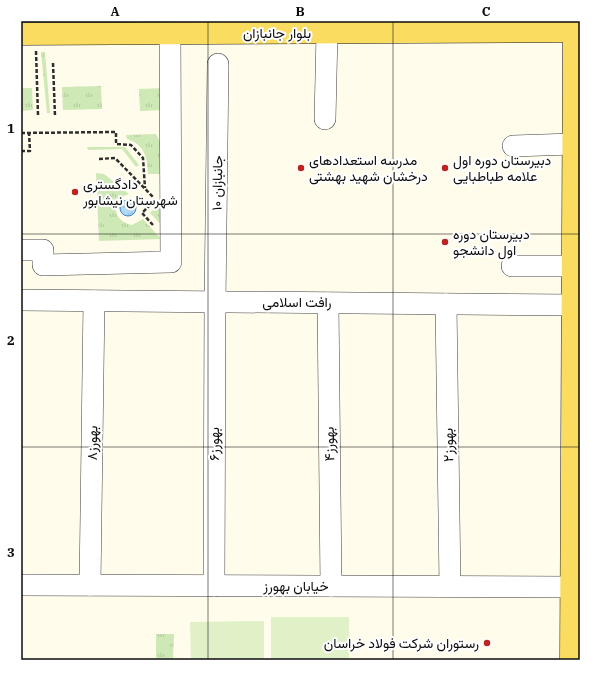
<svg xmlns="http://www.w3.org/2000/svg" width="601" height="681" font-family="'IBM Plex Serif',Vazirmatn,serif">
  <style>
    .grass { fill: url(#grass-tufts) }
    .pitch { fill: #e0f0c7 }
    .water { fill: url(#water-waves); stroke: #368ace }
    .lines { fill: none; stroke-linecap: round; stroke-linejoin: round }
    .minor-casing { stroke: #3f3f3f; stroke-width: 22 }
    .major-casing { stroke: #1d1d1d; stroke-width: 23 }
    .path { stroke: #2e2e2e; stroke-width: 2.5; stroke-dasharray: 4 2; stroke-linecap: butt }
    .minor { stroke: #fff; stroke-width: 21 }
    .major { stroke: #fadc60; stroke-width: 22 }
    .grid { fill: none; stroke: #0c0c0c; stroke-width: 1; stroke-opacity: 0.55 }
    .poi-dot { fill: #bd2323; stroke: #fff; stroke-width: 1.5 }
    .labels { text-anchor: middle; stroke-width: 4; stroke-linejoin: round; paint-order: stroke }
    .street-label { font-size: 14px; fill: #0c0c0c; stroke: #fff }
    .poi-label { font-size: 14px; fill: #0c0c0c; stroke: #fff; text-anchor: start }
    .neatline { fill: none; stroke: #0c0c0c; stroke-width: 1.5 }
    .grid-label { font-size: 13px; text-anchor: middle; font-weight: bold; fill: #0c0c0c }
  </style>
  <defs>
    <pattern id="grass-tufts" width="24" height="20" patternUnits="userSpaceOnUse"><rect width="24" height="20" fill="#cee9b5"/><path d="M3 7l-1-3M5 7V3M7 7l1-3M15 17l-1-3M17 17v-4M19 17l1-3" fill="none" stroke="#b0c79a"/></pattern>
    <pattern id="water-waves" width="16" height="10" patternUnits="userSpaceOnUse"><rect width="16" height="10" fill="#afd9f7"/><path d="M0 5q4-4 8 0t8 0" fill="none" stroke="#95b9d3"/></pattern>
  </defs>
  <rect width="100%" height="100%" fill="#fffceb"/>
  <g class="grass">
    <polygon points="21,21 541,21 21,26"/>
    <polygon points="41,52 45,52 50,113 47,113"/>
    <polygon points="101,86 102,109 63,110 62,87"/>
    <polygon points="21,88 32,88 33,110 21,111"/>
    <polygon points="165,88 165,110 140,111 139,89"/>
    <path d="M 156,134 L 164,150 L 164,174 L 148,174 C 147,157 145,145 127,139 L 126,135 Z"/>
    <polygon points="87,147 125,147 139,165 136,167 122,149 88,150"/>
    <path d="M 96,173 L 104,174 L 129,194 C 109,199 113,222 132,225 L 143,219 L 161,239 L 99,241 Z"/>
    <polygon points="165,199 165,229 150,213"/>
    <polygon points="156,634 174,634 173,658 156,658"/>
  </g>
  <g class="pitch">
    <rect x="271" y="617" width="78" height="43"/>
    <polygon points="264,621 264,660 191,660 190,622"/>
  </g>
  <circle class="water" cx="128" cy="208" r="8"/>
  <g class="lines">
    <defs>
      <g id="minor">
        <polyline points="325,119 327,33"/>
        <polyline points="513,146 572,144"/>
        <polyline points="21,250 43,250 43,265 171,262 170,34"/>
        <polyline points="512,266 573,266"/>
        <polyline points="21,300 572,305"/>
        <polyline points="328,303 331,586"/>
        <polyline points="446,304 450,586"/>
        <polyline points="21,585 571,587"/>
        <polyline points="90,585 94,301"/>
        <polyline points="214,586 215,302 218,64"/>
      </g>
      <g id="major">
        <polyline points="21,34 580,31"/>
        <polyline points="571,660 574,21"/>
      </g>
    </defs>
    <use href="#minor" class="minor-casing"/>
    <use href="#major" class="major-casing"/>
    <g class="path">
      <polyline points="36,51 38,115"/>
      <polyline points="53,63 55,116"/>
      <polyline points="21,133 116,132 116,144 131,145 143,158 145,188"/>
      <polyline points="21,151 30,151 29,133"/>
      <polyline points="99,159 115,158 154,198"/>
      <polyline points="153,225 142,213 154,201"/>
    </g>
    <use href="#minor" class="minor"/>
    <use href="#major" class="major"/>
  </g>
  <path class="grid" d="M 208,21 L 208,660M 393,21 L 393,660M 21,234 L 580,234M 21,447 L 580,447"/>
  <g class="poi-dot">
    <circle cx="301" cy="168" r="4"/>
    <circle cx="445" cy="168" r="4"/>
    <circle cx="75" cy="192" r="4"/>
    <circle cx="445" cy="242" r="4"/>
    <circle cx="487" cy="643" r="4"/>
  </g>
  <g class="labels">
    <g class="street-label">
      <text x="277" y="38">بلوار جانبازان</text>
      <text transform="translate(217 183) rotate(-89)" y="5">جانبازان ۱۰</text>
      <text x="297" y="307">رافت اسلامی</text>
      <text transform="translate(92 443) rotate(-89)" y="5">بهورز۸</text>
      <text transform="translate(214 444) rotate(-90)" y="5">بهورز۶</text>
      <text transform="translate(329 444) rotate(-91)" y="5">بهورز۴</text>
      <text transform="translate(448 445) rotate(-91)" y="5">بهورز۲</text>
      <text x="296" y="591">خیابان بهورز</text>
    </g>
    <g class="poi-label">
      <text x="309" y="165">مدرسه استعدادهای<tspan x="309" dy="16">درخشان شهید بهشتی</tspan></text>
      <text x="453" y="165">دبیرستان دوره اول<tspan x="453" dy="16">علامه طباطبایی</tspan></text>
      <text x="83" y="189">دادگستری<tspan x="83" dy="16">شهرستان نیشابور</tspan></text>
      <text x="453" y="239">دبیرستان دوره<tspan x="453" dy="16">اول دانشجو</tspan></text>
      <text x="479" y="648" text-anchor="end">رستوران شرکت فولاد خراسان</text>
    </g>
  </g>
  <rect width="601" height="681" fill="none" stroke="#ffffff" stroke-width="44"/>
  <rect x="22" y="22" width="557" height="637" class="neatline"/>
  <g class="grid-label">
    <text x="115" y="16">A</text>
    <text x="300" y="16">B</text>
    <text x="486" y="16">C</text>
    <text x="11" y="133">1</text>
    <text x="11" y="345">2</text>
    <text x="11" y="557">3</text>
  </g>
</svg>
